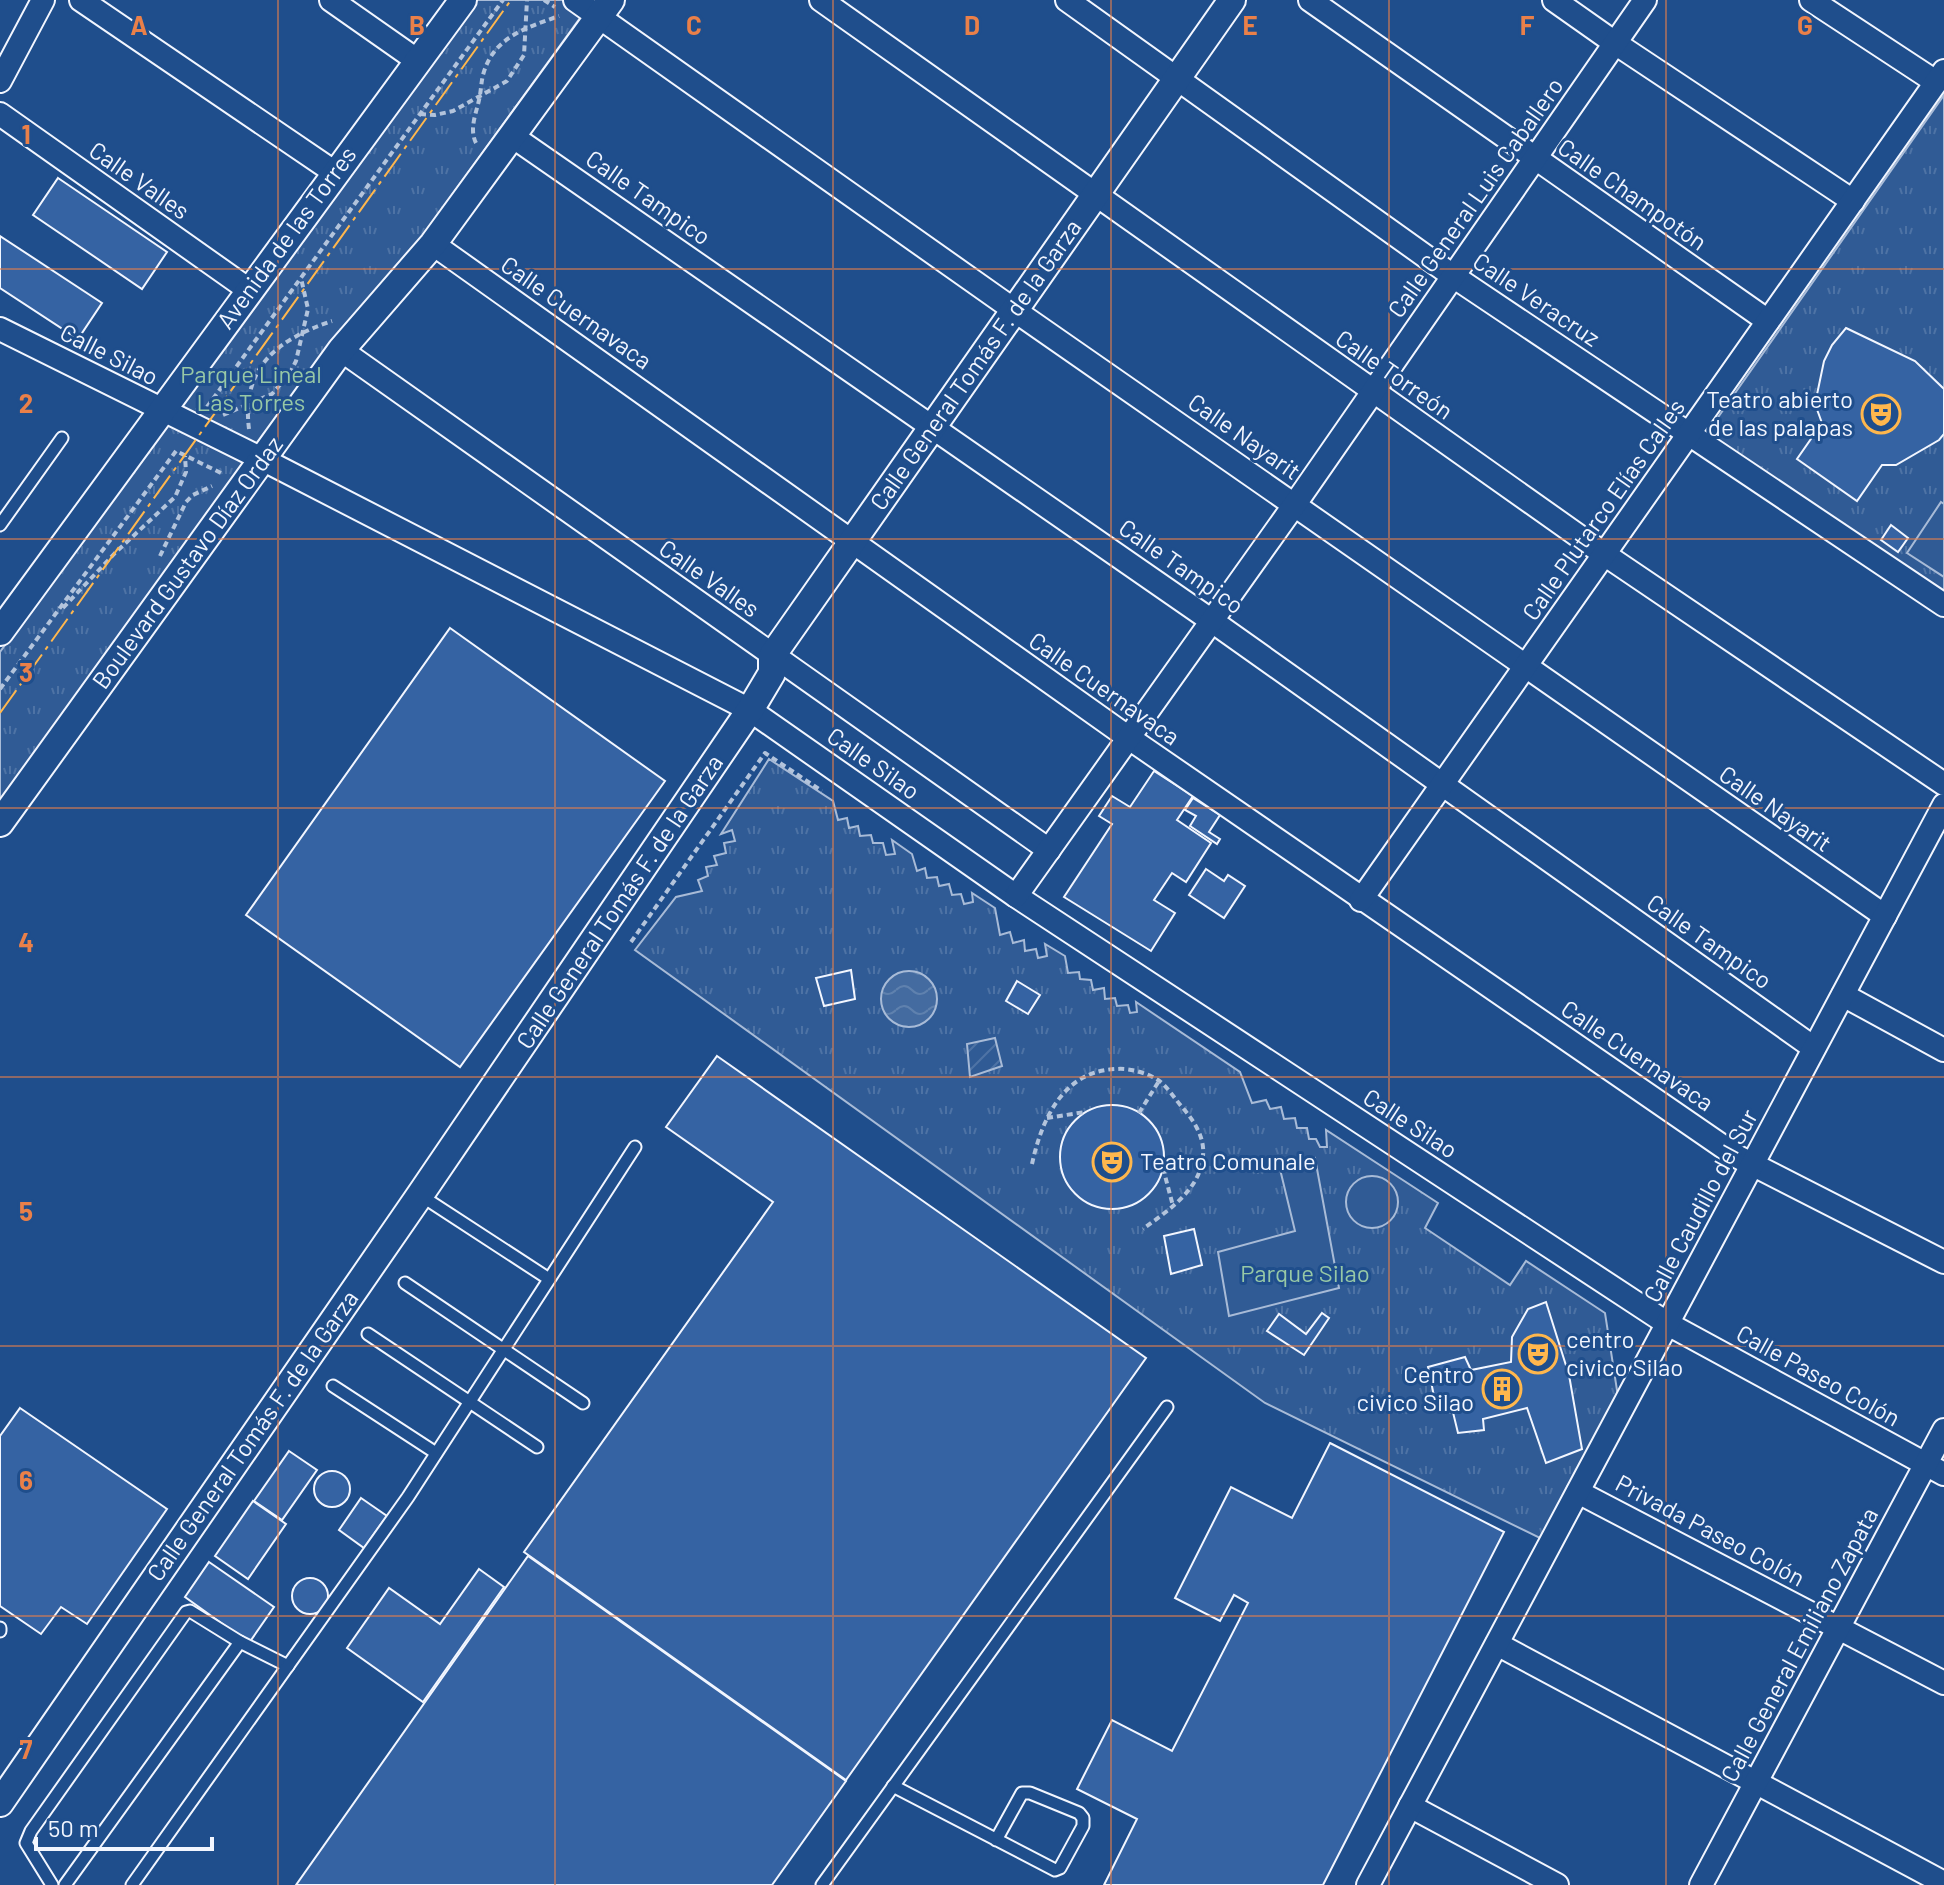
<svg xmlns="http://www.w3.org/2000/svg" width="1944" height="1885" font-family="Barlow,sans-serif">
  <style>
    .park { fill: url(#park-tufts); stroke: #a8bbd7; stroke-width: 2 }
    .garden { fill: url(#garden-furrows); stroke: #a8bbd7; stroke-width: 2 }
    .pitch { fill: #305b95; stroke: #a8bbd7; stroke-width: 2 }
    .water { fill: url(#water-waves); stroke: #a8bbd7; stroke-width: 2 }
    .building { fill: #3563a3; stroke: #f2f6ff; stroke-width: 2 }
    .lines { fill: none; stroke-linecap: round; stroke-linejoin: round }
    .service-casing { stroke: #f2f6ff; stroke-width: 15 }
    .minor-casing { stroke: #f2f6ff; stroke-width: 26 }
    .tertiary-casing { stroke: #f2f6ff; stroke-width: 30 }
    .path { stroke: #b3c4dc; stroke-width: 4; stroke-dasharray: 6 4; stroke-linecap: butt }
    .service { stroke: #1f4e8c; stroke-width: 11 }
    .minor { stroke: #1f4e8c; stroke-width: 22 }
    .tertiary { stroke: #1f4e8c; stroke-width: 26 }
    .power { stroke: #ffb74d; stroke-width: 2; stroke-dasharray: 28 6 4 6; stroke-linecap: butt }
    .grid { fill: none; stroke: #ea8049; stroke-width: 2; stroke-opacity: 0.55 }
    .labels { text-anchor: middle; stroke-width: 6; stroke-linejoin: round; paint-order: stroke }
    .street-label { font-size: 24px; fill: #f2f6ff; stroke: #1f4e8c }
    .park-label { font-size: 24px; fill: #97c8a6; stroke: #1f4e8c }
    .poi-label { font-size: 24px; fill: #f2f6ff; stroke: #1f4e8c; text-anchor: end }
    .grid-label { font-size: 26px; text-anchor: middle; font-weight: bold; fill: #ea8049; stroke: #1f4e8c; stroke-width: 6; stroke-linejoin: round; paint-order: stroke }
  </style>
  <defs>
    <pattern id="park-tufts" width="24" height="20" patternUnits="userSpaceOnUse" patternTransform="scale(2)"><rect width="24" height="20" fill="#305b95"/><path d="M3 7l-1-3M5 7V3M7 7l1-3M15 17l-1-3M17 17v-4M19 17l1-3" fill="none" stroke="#4e73a5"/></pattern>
    <pattern id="garden-furrows" width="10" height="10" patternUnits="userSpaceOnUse" patternTransform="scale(2)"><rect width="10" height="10" fill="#305b95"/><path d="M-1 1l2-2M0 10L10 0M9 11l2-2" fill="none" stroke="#4e73a5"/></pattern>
    <pattern id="water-waves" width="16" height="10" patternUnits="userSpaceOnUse" patternTransform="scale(2)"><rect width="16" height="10" fill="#446ba0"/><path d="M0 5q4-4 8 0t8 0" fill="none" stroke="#5f81ae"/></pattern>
  </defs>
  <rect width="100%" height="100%" fill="#1f4e8c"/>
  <g class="park">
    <polygon points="477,0 593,0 0,820 0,652"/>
    <polygon points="1944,95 1944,593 1707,433"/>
    <polygon points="769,759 833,801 838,820 847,818 849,828 858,826 860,836 871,835 873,843 883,843 886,855 895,854 892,840 912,854 917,871 925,868 927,878 937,877 939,886 949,884 952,895 961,894 964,904 973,902 972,893 995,908 1000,935 1010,932 1013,943 1024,940 1025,951 1036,949 1038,958 1047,956 1045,944 1065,956 1068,973 1079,972 1080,979 1091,980 1093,990 1104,988 1105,999 1115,998 1117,1006 1128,1005 1130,1013 1137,1012 1136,1002 1240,1072 1252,1103 1266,1100 1270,1109 1281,1107 1284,1119 1295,1118 1297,1128 1307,1128 1309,1139 1316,1139 1320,1147 1327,1147 1326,1130 1438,1203 1425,1228 1510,1285 1526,1261 1605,1313 1619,1403 1548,1542 1265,1403 635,950 676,897 702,891 698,880 708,876 706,867 717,865 714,856 726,853 724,843 735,841 732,830 721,834"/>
  </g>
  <polygon class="garden" points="995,1038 1002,1066 970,1077 967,1044"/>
  <g class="pitch">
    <polygon points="1941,502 1944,504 1944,577 1907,553"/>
    <polygon points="1315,1158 1339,1288 1229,1316 1218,1252 1295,1231 1279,1165"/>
    <circle cx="1372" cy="1202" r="26"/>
  </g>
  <circle class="water" cx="909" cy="999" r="28"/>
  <g class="building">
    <polygon points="58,178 167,252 142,289 33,215"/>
    <polygon points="0,236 102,303 78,339 0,288"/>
    <polygon points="1846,328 1915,361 1944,389 1944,434 1939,440 1896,465 1882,465 1857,501 1797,459 1822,423 1815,404 1824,361 1832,345"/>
    <polygon points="1891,525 1908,538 1898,552 1881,540"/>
    <polygon points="450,628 665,781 460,1067 246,915"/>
    <polygon points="1154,771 1193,796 1177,820 1211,843 1186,882 1172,873 1154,900 1175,913 1151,951 1064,897 1112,824 1099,816 1112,796 1130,807"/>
    <polygon points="1193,798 1220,815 1209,832 1220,839 1217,844 1190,826 1196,816 1185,810"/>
    <polygon points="1206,869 1224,881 1228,875 1245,886 1224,918 1189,895"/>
    <polygon points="851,970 855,999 824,1006 816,978"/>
    <polygon points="1017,981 1040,995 1028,1014 1006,1001"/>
    <polygon points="717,1056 1146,1358 846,1780 524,1552 773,1202 666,1127"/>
    <circle cx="1112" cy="1157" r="52"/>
    <polygon points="1194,1229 1202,1265 1171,1274 1164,1236"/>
    <polygon points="1546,1302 1569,1375 1582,1449 1546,1463 1527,1408 1483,1419 1484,1430 1458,1433 1451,1404 1436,1406 1428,1367 1465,1357 1471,1370 1511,1362 1512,1337 1528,1309"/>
    <polygon points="1322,1313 1329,1318 1304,1355 1267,1331 1279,1314 1306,1334"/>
    <polygon points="20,1408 167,1509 87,1624 61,1607 41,1634 0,1606 0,1436"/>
    <polygon points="1330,1443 1504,1532 1323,1885 1104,1885 1137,1819 1077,1789 1112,1720 1172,1751 1248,1603 1234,1595 1220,1621 1175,1598 1231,1487 1292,1518"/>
    <polygon points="289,1451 317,1470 282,1520 254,1501"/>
    <circle cx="332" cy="1489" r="18"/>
    <polygon points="361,1498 387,1516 364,1548 339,1530"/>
    <polygon points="253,1501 286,1524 248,1579 215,1556"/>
    <polygon points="528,1556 846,1781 772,1885 296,1885"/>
    <polygon points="209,1562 274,1607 249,1643 185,1597"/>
    <polygon points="479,1569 504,1587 423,1702 347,1648 389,1588 440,1624"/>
    <circle cx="310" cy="1596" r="18"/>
  </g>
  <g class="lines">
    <defs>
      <g id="service">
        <polyline points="0,525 62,438"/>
        <polyline points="420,1195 549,1279"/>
        <polyline points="405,1283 583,1403"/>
        <polyline points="368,1334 537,1447"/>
        <polyline points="333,1386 436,1453"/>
        <polyline points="0,1628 0,1631"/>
        <polyline points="893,1786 1055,1870 1060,1868 1083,1826 1083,1818 1079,1813 1030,1793 1022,1793 996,1840"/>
        <polyline points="52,1885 26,1843 31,1831 186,1612 190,1611 240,1642 288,1666"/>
        <polyline points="65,1885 240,1642"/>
        <polyline points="132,1885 408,1497 635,1147"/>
        <polyline points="822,1885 1167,1407"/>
      </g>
      <g id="minor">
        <polyline points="81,0 334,172"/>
        <polyline points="331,0 418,61"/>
        <polyline points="575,0 1014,310 1885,916"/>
        <polyline points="821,0 1604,554 1944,784"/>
        <polyline points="1067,0 1453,276 1944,605"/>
        <polyline points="1310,0 1768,321"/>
        <polyline points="1554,0 1615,43 1853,201"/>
        <polyline points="1811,0 1936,82"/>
        <polyline points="0,81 43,0"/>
        <polyline points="0,114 249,290"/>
        <polyline points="512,136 1212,621 1814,1048"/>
        <polyline points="433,244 1129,738 1738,1157 1944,1262"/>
        <polyline points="0,329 262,459 750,710 1016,896 1668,1324 1944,1474"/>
        <polyline points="341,350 1049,850"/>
        <polyline points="1016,896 1295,504 1645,0"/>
        <polyline points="1361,900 1944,71"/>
        <polyline points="1843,995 1944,1050"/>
        <polyline points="1578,1492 1944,1683"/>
        <polyline points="1497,1644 1944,1883"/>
        <polyline points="1410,1806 1557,1885"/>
        <polyline points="1368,1885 1944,805"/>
        <polyline points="1701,1885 1944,1430"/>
      </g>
      <g id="tertiary">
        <polyline points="0,632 463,0"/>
        <polyline points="0,823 341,350 433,244 611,0"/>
        <polyline points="0,1803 420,1195 750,710 772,673 772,656 1232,0"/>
      </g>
    </defs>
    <use href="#service" class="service-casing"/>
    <use href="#minor" class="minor-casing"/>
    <use href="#tertiary" class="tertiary-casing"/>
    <g class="path">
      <polyline points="544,0 555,7"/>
      <polyline points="420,114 435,115 453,111 507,81 524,55 527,0"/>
      <path d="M 476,143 C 469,129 476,114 479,100 C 481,92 481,83 483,75 C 493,37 526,28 559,16"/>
      <polyline points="207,407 503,0"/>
      <polyline points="223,415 272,394 290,373 296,361 308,309 301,278"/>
      <path d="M 249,429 C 241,366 279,339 332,321"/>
      <polyline points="160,556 186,502 193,495 212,486"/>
      <polyline points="63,608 115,553 175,497 186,472 185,456"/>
      <polyline points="0,689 176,451 221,473"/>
      <polyline points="631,942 765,753 822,791"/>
      <polyline points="1139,1113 1159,1081"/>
      <polyline points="1047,1118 1085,1112"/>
      <path d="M 1032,1164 C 1042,1118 1064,1070 1117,1069 C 1130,1068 1147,1073 1158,1080 C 1167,1086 1175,1099 1182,1107 C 1196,1123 1207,1141 1202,1162 C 1197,1192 1166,1212 1143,1229"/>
      <polyline points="1163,1168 1173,1206"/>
    </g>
    <use href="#service" class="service"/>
    <use href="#minor" class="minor"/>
    <use href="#tertiary" class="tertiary"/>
    <polyline class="power" points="0,713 511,0"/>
  </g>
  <path class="grid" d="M 278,0 L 278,1885M 555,0 L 555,1885M 833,0 L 833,1885M 1111,0 L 1111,1885M 1389,0 L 1389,1885M 1666,0 L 1666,1885M 0,269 L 1944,269M 0,539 L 1944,539M 0,808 L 1944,808M 0,1077 L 1944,1077M 0,1346 L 1944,1346M 0,1616 L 1944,1616"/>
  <defs>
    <symbol id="theatre-ring" viewBox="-11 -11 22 22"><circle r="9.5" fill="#1f4e8c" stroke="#ffb74d" stroke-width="1.5"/><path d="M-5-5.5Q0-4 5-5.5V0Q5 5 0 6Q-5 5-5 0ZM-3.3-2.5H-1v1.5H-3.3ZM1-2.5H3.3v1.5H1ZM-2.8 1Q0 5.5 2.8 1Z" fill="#ffb74d"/></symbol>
    <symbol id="building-ring" viewBox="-11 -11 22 22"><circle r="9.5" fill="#1f4e8c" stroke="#ffb74d" stroke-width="1.5"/><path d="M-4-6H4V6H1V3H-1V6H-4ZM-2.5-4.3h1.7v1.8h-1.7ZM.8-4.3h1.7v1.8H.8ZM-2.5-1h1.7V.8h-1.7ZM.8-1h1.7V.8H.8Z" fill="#ffb74d"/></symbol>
  </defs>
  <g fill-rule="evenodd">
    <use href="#theatre-ring" x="1859" y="392" width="44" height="44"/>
    <use href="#theatre-ring" x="1090" y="1140" width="44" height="44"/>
    <use href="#theatre-ring" x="1516" y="1332" width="44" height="44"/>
    <use href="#building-ring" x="1480" y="1367" width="44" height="44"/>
  </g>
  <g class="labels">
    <g class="street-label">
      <text transform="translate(139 181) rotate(35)" y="8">Calle Valles</text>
      <text transform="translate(1632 195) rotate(35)" y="8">Calle Champotón</text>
      <text transform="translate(648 198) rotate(35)" y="8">Calle Tampico</text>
      <text transform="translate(1476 198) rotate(-55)" y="8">Calle General Luis Caballero</text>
      <text transform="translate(287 238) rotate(-54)" y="8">Avenida de las Torres</text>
      <text transform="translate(1536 300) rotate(34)" y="8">Calle Veracruz</text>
      <text transform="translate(576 313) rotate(35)" y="8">Calle Cuernavaca</text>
      <text transform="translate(109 355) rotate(27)" y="8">Calle Silao</text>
      <text transform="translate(976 365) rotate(-55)" y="8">Calle General Tomás F. de la Garza</text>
      <text transform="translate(1394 375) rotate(35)" y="8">Calle Torreón</text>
      <text transform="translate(1244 437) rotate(35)" y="8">Calle Nayarit</text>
      <text transform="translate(1604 510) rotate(-55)" y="8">Calle Plutarco Elías Calles</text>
      <text transform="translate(188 563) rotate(-54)" y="8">Boulevard Gustavo Díaz Ordaz</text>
      <text transform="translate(1181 567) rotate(35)" y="8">Calle Tampico</text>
      <text transform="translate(709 579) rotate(35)" y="8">Calle Valles</text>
      <text transform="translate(1104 689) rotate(35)" y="8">Calle Cuernavaca</text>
      <text transform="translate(873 764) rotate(35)" y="8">Calle Silao</text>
      <text transform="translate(1775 809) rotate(35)" y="8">Calle Nayarit</text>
      <text transform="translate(620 902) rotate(-56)" y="8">Calle General Tomás F. de la Garza</text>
      <text transform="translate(1709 942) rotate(35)" y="8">Calle Tampico</text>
      <text transform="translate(1637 1056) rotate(34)" y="8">Calle Cuernavaca</text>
      <text transform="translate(1410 1124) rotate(33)" y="8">Calle Silao</text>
      <text transform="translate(1701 1206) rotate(-62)" y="8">Calle Caudillo del Sur</text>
      <text transform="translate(1818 1376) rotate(29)" y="8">Calle Paseo Colón</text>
      <text transform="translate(253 1436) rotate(-55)" y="8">Calle General Tomás F. de la Garza</text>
      <text transform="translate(1710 1531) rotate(28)" y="8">Privada Paseo Colón</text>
      <text transform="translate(1800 1645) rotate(-62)" y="8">Calle General Emiliano Zapata</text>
    </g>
    <g class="park-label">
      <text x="251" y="383">Parque Lineal<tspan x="251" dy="28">Las Torres</tspan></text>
      <text x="1305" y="1282">Parque Silao</text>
    </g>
    <g class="poi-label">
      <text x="1853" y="408">Teatro abierto<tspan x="1853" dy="28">de las palapas</tspan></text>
      <text x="1140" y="1170" text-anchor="start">Teatro Comunale</text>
      <text x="1566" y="1348" text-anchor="start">centro<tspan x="1566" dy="28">civico Silao</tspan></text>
      <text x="1474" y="1383">Centro<tspan x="1474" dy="28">civico Silao</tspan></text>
    </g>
  </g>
  <g class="grid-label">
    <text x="139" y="35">A</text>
    <text x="417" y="35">B</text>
    <text x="694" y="35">C</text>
    <text x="972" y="35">D</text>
    <text x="1250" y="35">E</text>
    <text x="1527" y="35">F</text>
    <text x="1805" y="35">G</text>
    <text x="26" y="144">1</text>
    <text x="26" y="413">2</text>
    <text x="26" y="682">3</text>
    <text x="26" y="952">4</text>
    <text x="26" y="1221">5</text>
    <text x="26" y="1490">6</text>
    <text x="26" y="1759">7</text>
  </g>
  <path d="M36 1837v12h176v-12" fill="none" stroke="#f2f6ff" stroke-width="4"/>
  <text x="48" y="1837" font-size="24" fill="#f2f6ff" stroke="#1f4e8c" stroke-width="6" paint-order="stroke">50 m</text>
</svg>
